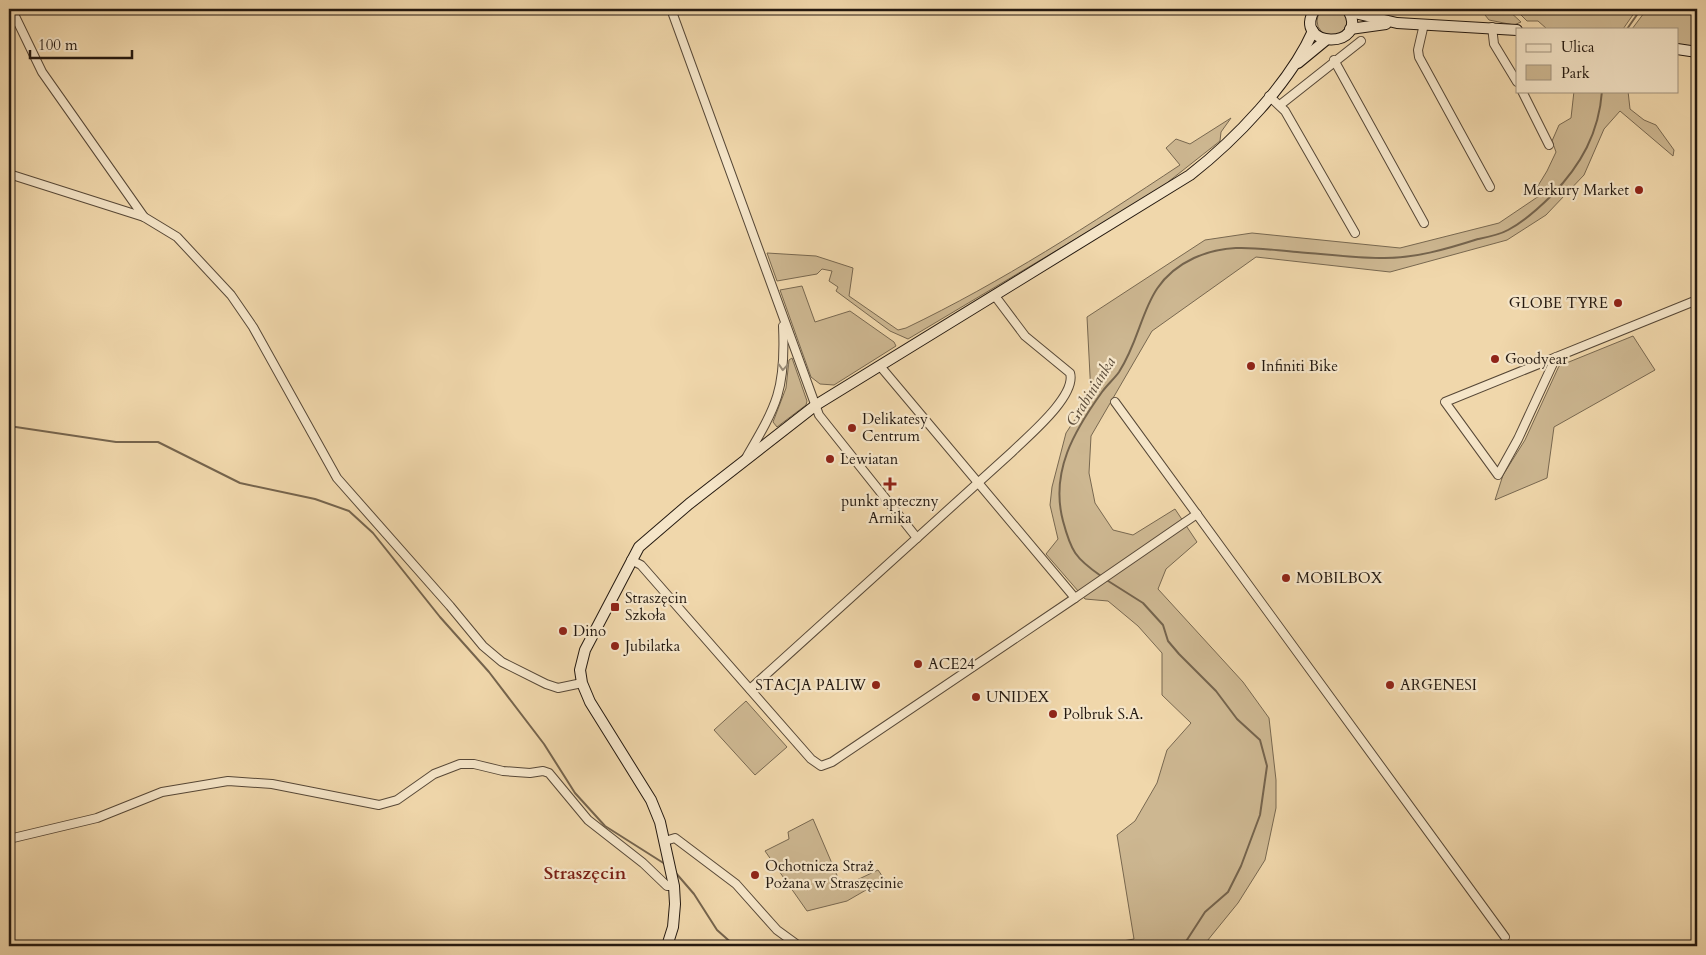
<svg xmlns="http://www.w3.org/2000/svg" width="1706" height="955" font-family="Cardo,serif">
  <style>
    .green { fill: #cdb791; stroke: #786850 }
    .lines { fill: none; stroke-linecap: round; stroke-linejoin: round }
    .stream { stroke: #75644d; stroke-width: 2 }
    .street-casing { stroke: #574837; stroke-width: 10 }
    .secondary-casing { stroke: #241910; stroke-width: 12 }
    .street { stroke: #f5e5c8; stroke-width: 8 }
    .secondary { stroke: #f5e5c8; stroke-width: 10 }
    .oneway { stroke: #978975 }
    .poi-dot { fill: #8f2418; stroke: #f5e5c8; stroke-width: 2 }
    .labels { text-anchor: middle; stroke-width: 4.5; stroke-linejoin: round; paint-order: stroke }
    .poi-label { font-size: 15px; fill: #241910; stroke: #f5e5c8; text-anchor: start }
    .water-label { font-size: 16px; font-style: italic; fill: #5a4b39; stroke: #f5e5c8 }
    .quarter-label { font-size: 18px; font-weight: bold; fill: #7a1f14; stroke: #f5e5c8 }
  </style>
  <rect width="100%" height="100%" fill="#f0d7ab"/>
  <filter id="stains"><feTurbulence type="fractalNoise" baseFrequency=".004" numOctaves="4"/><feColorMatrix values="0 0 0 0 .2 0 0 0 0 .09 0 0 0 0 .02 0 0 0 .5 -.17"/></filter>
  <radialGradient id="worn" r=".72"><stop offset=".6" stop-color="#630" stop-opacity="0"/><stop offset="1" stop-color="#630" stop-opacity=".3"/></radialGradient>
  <g class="green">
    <circle cx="1332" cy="21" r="15"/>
    <polygon points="1489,9 1507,9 1521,22 1514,25 1489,20 1485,15"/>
    <polygon points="1515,9 1637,9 1623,29 1547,29 1538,21 1527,21"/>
    <polygon points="1647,9 1697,9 1697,47 1677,44 1677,29 1632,29"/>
    <polygon points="1574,91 1628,91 1630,109 1644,120 1656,125 1674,150 1673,156 1620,111 1604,129 1584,175 1546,215 1507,240 1390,272 1256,257 1152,331 1091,436 1089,473 1095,503 1113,530 1133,535 1175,509 1197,542 1166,569 1158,589 1243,682 1269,718 1276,780 1276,808 1265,860 1238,903 1203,946 1094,946 1134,939 1117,835 1135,821 1157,783 1167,750 1191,723 1162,695 1162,653 1138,626 1108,601 1085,599 1046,554 1058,539 1050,505 1052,487 1066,433 1091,395 1087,317 1205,240 1252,233 1400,248 1499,223 1539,196 1536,189 1547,171 1556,152 1552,141 1559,125 1571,118"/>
    <path d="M 1231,118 L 1221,132 L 1220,141 L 1168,182 L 1168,184 L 908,339 L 890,331 L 836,291 L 838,287 L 829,281 L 832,271 L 822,269 L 817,274 L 777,281 L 767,253 L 816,256 L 853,268 L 849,296 L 898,330 L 906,328 C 1002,282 1091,224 1180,165 L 1166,148 L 1176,139 L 1190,144 Z"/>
    <polygon points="802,286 815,322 850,311 894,342 896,346 834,385 820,384 811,377 780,290"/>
    <polygon points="1633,336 1655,370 1554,427 1547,478 1495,500 1503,475 1525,440 1559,366"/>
    <polygon points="792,358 807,401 806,405 777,427 773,422 786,388 789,360"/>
    <polygon points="746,701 787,747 755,775 714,730"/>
    <polygon points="813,819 842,887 878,870 890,887 866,890 847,901 807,911 765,851 789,839 788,832"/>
  </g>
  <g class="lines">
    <g class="stream">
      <polyline points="1627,29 1641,9"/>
      <polyline points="9,426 116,442 158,442 240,483 315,499 349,511 373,533 440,617 489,672 544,744 575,793 605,826 665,864"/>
      <path d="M 1101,576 C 1075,558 1071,551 1063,521 C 1050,472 1074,431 1102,392 C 1107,385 1114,379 1119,372 C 1147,329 1140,283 1194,258 C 1229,242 1259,249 1297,252 C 1324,254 1352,258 1380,258 C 1413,259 1447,249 1478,239 C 1488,237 1499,235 1508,230 C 1525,221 1538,209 1552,195 C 1581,165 1599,133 1602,91"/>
      <polyline points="1105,579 1143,603 1163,625 1168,641 1179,654 1216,691 1237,719 1260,740 1267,766 1260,815 1241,866 1228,892 1205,912 1183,946"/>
      <polyline points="675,872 694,894 717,930 735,946"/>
    </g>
    <defs>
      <g id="street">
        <polyline points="671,9 819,415 917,538"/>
        <polyline points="12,10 42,72 144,217"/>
        <polyline points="1424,24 1418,50 1419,57 1490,187"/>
        <polyline points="1492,27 1494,44 1517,82"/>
        <polyline points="1334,60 1424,223"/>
        <polyline points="1522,91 1549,145"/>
        <polyline points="1269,96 1285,111 1355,233"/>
        <polyline points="1280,105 1361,41"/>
        <polyline points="9,174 144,217 177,237 231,295 253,327 337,478 450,606 483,646 502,662 546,684 558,688 582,683"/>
        <polyline points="1556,357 1518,439 1498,475 1445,402 1697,300"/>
        <polyline points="880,366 1075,598 1197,514"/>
        <polyline points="1115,402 1505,937"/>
        <path d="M 746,458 C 777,405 786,389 783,326"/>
        <polyline points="631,560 641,565 811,759 821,766 832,762 1075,598"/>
        <path d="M 750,689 L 1012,452 C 1027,437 1077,396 1070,373 L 1025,336 L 995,296"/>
        <polyline points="9,839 97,818 162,792 228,781 272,784 379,805 397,800 434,774 460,764 474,764 503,771 530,773 543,771 549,773 588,820 643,863 667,886 674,886"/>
        <polyline points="665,841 675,838 736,884 777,930 799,946"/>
      </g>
      <g id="secondary">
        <path d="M 1315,9 C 1290,49 1371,50 1348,10"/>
        <polyline points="1350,12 1397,23 1517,30"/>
        <polyline points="1350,29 1386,24"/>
        <polyline points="1677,49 1697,52"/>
        <polyline points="1298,63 1326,40"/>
        <path d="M 667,946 L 673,927 L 675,904 L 674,886 L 660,822 L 651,800 L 590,702 L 582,683 L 580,670 L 585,650 L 639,547 L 689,504 L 816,405 L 1190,175 C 1235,140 1290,83 1313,31"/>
      </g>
    </defs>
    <use href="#street" class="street-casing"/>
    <use href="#secondary" class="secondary-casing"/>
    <use href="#street" class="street"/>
    <use href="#secondary" class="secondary"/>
  </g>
  <defs><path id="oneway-chevron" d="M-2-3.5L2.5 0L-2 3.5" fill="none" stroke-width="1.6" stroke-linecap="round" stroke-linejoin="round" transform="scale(1.25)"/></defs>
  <use class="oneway" href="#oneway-chevron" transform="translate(783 367) rotate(94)"/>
  <g class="poi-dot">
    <circle cx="1639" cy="190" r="5"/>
    <circle cx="1618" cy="303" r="5"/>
    <circle cx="1495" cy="359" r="5"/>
    <circle cx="1251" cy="366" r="5"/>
    <circle cx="852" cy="428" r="5"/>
    <circle cx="830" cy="459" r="5"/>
    <path d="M887.5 476.5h5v5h5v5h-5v5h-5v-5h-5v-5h5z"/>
    <circle cx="1286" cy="578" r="5"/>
    <rect x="610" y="602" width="10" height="10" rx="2.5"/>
    <circle cx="563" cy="631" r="5"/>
    <circle cx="615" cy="646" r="5"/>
    <circle cx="918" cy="664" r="5"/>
    <circle cx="876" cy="685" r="5"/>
    <circle cx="1390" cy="685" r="5"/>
    <circle cx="976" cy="697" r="5"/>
    <circle cx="1053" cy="714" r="5"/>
    <circle cx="755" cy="875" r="5"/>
  </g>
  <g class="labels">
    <g class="poi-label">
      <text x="1629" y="195" text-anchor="end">Merkury Market</text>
      <text x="1608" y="308" text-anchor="end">GLOBE TYRE</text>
      <text x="1505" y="364">Goodyear</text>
      <text x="1261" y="371">Infiniti Bike</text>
      <text x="862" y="424">Delikatesy<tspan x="862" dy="17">Centrum</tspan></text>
      <text x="840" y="464">Lewiatan</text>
      <text x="890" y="506" text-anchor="middle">punkt apteczny<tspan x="890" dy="17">Arnika</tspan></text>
      <text x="1296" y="583">MOBILBOX</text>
      <text x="625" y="603">Straszęcin<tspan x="625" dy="17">Szkoła</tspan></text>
      <text x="573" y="636">Dino</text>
      <text x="625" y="651">Jubilatka</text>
      <text x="928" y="669">ACE24</text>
      <text x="866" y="690" text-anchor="end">STACJA PALIW</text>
      <text x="1400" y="690">ARGENESI</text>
      <text x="986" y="702">UNIDEX</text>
      <text x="1063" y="719">Polbruk S.A.</text>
      <text x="765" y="871">Ochotnicza Straż<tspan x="765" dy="17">Pożana w Straszęcinie</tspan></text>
    </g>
    <g class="water-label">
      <text transform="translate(1090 391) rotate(-58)" y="6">Grabinianka</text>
    </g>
    <g class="quarter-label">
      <text x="585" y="879">Straszęcin</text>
    </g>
  </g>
  <rect width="1706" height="955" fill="none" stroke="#f0d7ab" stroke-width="30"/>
  <rect x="10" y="10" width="1686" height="935" fill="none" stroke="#241910" stroke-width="2.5"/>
  <rect x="15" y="15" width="1676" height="925" fill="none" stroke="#241910"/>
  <rect x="1516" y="28" width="162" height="65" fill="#f5e5c8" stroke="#a1937e"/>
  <rect x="1526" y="44" width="25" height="8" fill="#f5e5c8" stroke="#a1937e"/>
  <text x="1561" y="52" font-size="15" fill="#241910">Ulica</text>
  <rect x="1526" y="65" width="25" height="15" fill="#cdb791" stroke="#a1937e"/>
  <text x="1561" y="78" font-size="15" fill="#241910">Park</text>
  <path d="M30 50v8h102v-8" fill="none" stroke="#241910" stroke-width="2.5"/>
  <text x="38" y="50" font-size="15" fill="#241910" stroke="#f5e5c8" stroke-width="4" paint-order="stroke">100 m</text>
  <rect width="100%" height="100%" filter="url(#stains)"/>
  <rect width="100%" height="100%" fill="url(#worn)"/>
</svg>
